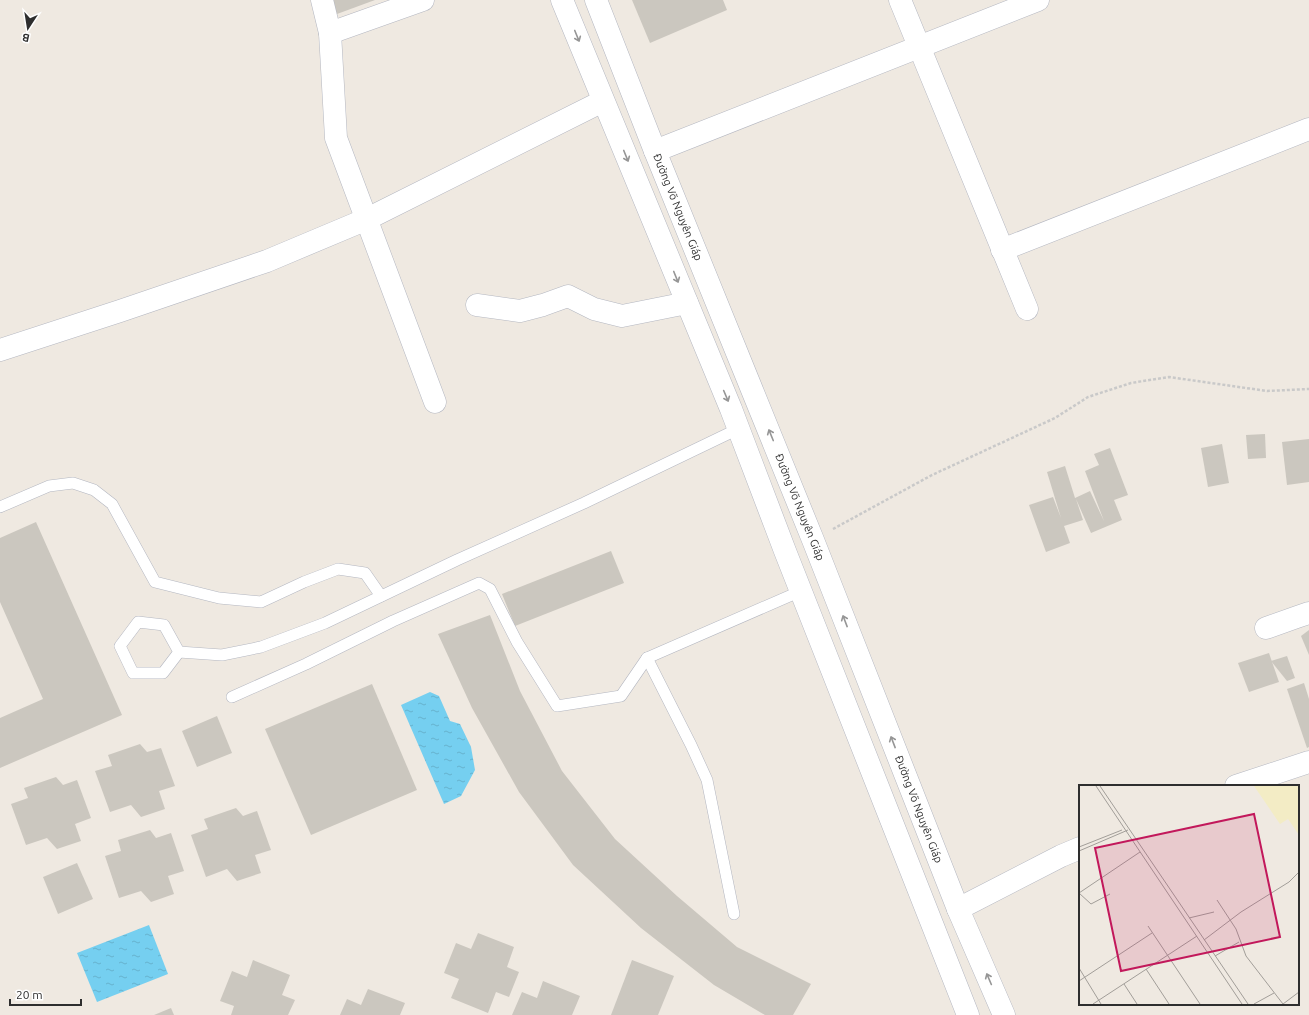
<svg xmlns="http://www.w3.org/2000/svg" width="1309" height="1015" font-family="Ubuntu,sans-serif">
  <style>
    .water { fill: url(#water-ripples) }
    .building { fill: #cbc7bf }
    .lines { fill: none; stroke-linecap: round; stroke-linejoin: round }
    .lane-casing { stroke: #b4b7c1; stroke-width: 12 }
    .street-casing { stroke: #b4b7c1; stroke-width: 23 }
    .secondary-casing { stroke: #b4b7c1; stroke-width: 23 }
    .path { stroke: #c9c9c9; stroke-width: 2.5; stroke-dasharray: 3 2; stroke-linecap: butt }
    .lane { stroke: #fff; stroke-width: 11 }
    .street { stroke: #fff; stroke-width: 22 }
    .secondary { stroke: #fff; stroke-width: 22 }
    .oneway { stroke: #969696 }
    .labels { text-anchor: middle; stroke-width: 3.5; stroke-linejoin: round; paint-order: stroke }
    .street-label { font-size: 11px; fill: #2e2e2e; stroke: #fff }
    .inset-road { fill: none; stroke: #a29e99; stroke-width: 1 }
    .view { fill: #c2185b; fill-opacity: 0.15; stroke: #c2185b; stroke-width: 2 }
    .inset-edge { fill: none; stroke: #2e2e2e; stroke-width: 2 }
  </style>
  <defs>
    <pattern id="water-ripples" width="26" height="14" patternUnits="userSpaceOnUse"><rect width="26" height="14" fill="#75cff0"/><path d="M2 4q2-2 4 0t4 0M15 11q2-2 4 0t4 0" fill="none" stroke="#66b2ce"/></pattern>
  </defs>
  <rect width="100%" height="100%" fill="#efe9e1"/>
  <g class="water">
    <polygon points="430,692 439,696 450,721 460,724 471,747 475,770 461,796 444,804 401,705"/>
    <polygon points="149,925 168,974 97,1002 77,953"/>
  </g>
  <g class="building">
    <polygon points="332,0 375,0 337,14"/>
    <polygon points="632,0 723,0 727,10 650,43"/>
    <polygon points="1265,434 1266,458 1248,459 1246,435"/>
    <polygon points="1309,439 1309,482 1287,485 1282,442"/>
    <polygon points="1222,444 1229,483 1208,487 1201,448"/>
    <polygon points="1110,448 1128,495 1114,500 1122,520 1091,533 1076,499 1083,520 1064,526 1070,543 1046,552 1029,505 1053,497 1061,518 1047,472 1065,466 1075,498 1090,491 1104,521 1085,471 1099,465 1094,454"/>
    <polygon points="36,522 122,715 0,768 0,718 43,699 0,602 0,538"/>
    <polygon points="611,551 624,583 515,626 502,594"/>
    <polygon points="490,615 520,691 562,771 615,839 677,896 737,947 811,984 793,1015 765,1015 714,985 641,928 573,865 519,792 472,708 438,634"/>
    <polygon points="1309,630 1309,655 1301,636"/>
    <polygon points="1269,653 1279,682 1249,692 1238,663"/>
    <polygon points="1287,656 1295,678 1287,681 1271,661"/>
    <polygon points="1304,683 1309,699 1309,747 1307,748 1287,689"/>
    <polygon points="372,684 417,790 311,835 265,729"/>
    <polygon points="217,716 232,753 197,767 182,731"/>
    <polygon points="140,744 147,752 161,748 175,786 159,791 165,809 141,817 131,805 110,812 95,771 112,766 108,755"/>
    <polygon points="56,777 63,785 77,780 91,818 75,824 81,841 57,849 47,838 26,845 11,804 28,798 24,788"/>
    <polygon points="236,808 243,816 257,811 271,850 255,855 261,873 237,881 227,869 206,877 191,835 208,829 204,819"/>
    <polygon points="150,830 156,838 171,833 184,871 168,876 174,894 151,902 141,891 119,898 105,856 121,851 118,840"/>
    <polygon points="77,863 93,899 58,914 43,877"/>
    <polygon points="478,933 514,947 507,967 519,972 509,997 496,992 488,1013 451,998 459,979 444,973 456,943 471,949"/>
    <polygon points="253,960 290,975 282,995 295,1000 288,1015 231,1015 234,1006 220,1001 232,971 247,977"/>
    <polygon points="632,960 674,976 658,1015 611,1015"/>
    <polygon points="543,981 580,996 572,1015 512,1015 522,992 537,998"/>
    <polygon points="368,989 405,1003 400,1015 340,1015 347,999 361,1005"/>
    <polygon points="171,1008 174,1015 154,1015"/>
  </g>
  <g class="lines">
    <defs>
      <g id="lane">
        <polyline points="0,507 49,486 73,483 94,490 112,504 155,582 219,598 261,602 304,582 338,569 365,573 381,596"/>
        <polygon points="138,622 164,625 179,652 163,673 133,673 120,646"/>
        <polyline points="179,652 222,655 261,647 325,623 457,560 584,503 738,429"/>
        <polyline points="232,697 306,664 393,621 479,583 490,589 517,642 557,706 621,696 647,658"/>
        <polyline points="734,914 707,780 691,745 647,658 801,591"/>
      </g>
      <g id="street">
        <polyline points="322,0 330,33 336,138 435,402"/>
        <polyline points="900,0 1027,309"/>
        <polyline points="330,33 423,0"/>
        <polyline points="655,151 1038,0"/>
        <polyline points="1002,250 1309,129"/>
        <polyline points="477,305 520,311 543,305 568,296 594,309 622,316 687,303"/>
        <polyline points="0,350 120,311 267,261 367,219 603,101"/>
        <polyline points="1266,628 1297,617 1309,613"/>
        <polyline points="1236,786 1309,762"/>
        <polyline points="958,909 1061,856 1080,848"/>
      </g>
      <g id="secondary">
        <polyline points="562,0 731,409 785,551 968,1015"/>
        <polyline points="596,0 655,151 813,540 958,909 1004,1015"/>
      </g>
    </defs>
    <use href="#lane" class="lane-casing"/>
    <use href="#street" class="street-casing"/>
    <use href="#secondary" class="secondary-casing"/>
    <polyline class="path" points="833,529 932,475 1055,418 1088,397 1131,383 1169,377 1267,391 1309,389"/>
    <use href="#lane" class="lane"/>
    <use href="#street" class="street"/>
    <use href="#secondary" class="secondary"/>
  </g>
  <defs><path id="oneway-shaft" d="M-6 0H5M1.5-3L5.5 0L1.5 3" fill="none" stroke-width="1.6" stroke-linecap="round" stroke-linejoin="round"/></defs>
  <g class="oneway">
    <use href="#oneway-shaft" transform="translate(577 36) rotate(68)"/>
    <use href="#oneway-shaft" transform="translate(626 156) rotate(68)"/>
    <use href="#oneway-shaft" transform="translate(676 277) rotate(68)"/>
    <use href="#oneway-shaft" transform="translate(726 396) rotate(67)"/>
    <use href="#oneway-shaft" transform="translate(771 435) rotate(-112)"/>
    <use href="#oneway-shaft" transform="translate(845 621) rotate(-111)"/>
    <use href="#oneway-shaft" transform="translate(893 742) rotate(-111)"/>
    <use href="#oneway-shaft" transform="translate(989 979) rotate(-113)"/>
  </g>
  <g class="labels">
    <g class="street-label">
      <text transform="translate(678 207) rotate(68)" y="4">Đường Võ Nguyên Giáp</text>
      <text transform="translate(800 507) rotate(68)" y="4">Đường Võ Nguyên Giáp</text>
      <text transform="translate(919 809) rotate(69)" y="4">Đường Võ Nguyên Giáp</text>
    </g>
  </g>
  <g transform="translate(1079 785)">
    <rect width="220" height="220" fill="#efe9e1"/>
    <path d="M 175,1 L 220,1 L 220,50 L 209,34 L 201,39 Z" fill="#f3ecc5"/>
    <path class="inset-road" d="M 17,1 L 163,219M 21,1 L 169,219M 0,62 L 43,45M 0,66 L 49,45M 0,108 L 61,67M 0,108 L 12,119 L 31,109M 138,115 L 157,144 L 167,171 L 204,219M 110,133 L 135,127M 69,141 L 121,219M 125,155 L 162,127 L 210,97 L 220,87M 136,171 L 160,157M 0,183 L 22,219M 67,184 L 90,219M 0,196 L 73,148M 45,199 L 58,219M 14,219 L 118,151M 175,219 L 195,208M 204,219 L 220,207"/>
    <path class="view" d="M 175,29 L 201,152 L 42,186 L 16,63 Z"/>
    <rect width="220" height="220" class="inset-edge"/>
  </g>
  <g transform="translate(28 28) rotate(192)" stroke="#ffffff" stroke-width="3" paint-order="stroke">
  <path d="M0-3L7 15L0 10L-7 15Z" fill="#2e2e2e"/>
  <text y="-6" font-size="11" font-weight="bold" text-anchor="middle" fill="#2e2e2e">B</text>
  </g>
  <path d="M10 999v6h71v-6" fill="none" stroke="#2e2e2e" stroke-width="2"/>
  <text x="16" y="999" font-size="12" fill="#2e2e2e" stroke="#ffffff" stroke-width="3" paint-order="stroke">20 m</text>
</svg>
